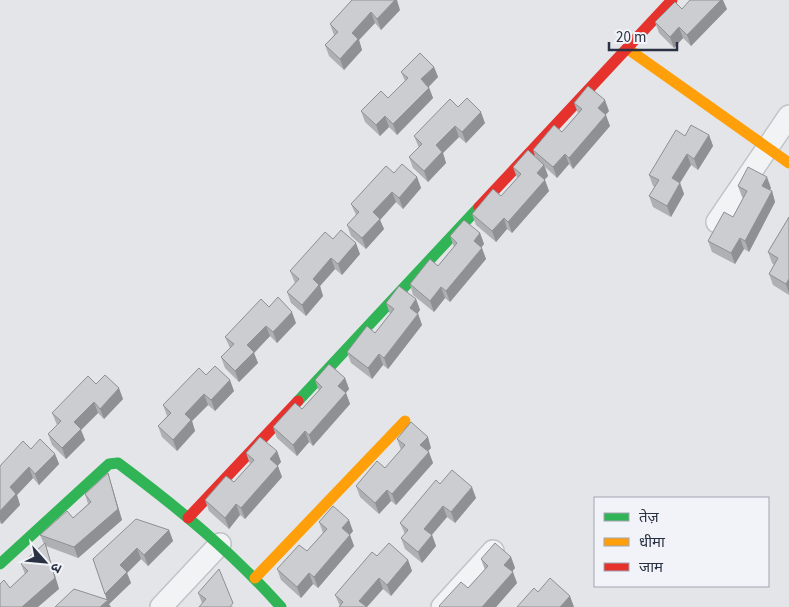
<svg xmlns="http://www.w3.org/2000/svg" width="789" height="607" font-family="'Source Sans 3','Noto Sans Devanagari',sans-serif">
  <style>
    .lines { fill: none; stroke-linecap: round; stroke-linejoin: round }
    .street-casing { stroke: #c1c3c6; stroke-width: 24 }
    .street { stroke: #f2f3f5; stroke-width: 21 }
    .fast { stroke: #30b455; stroke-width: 11 }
    .slow { stroke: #ff9f0a; stroke-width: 11 }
    .jam { stroke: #e5322d; stroke-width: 11 }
    .wall { fill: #afb0b4 }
    .shaded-wall { fill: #8e9092 }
    .building { fill: #cbcdd1; stroke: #8e9092 }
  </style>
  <rect width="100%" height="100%" fill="#e3e5e8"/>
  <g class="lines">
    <defs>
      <g id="street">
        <polyline points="717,222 789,116"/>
        <polyline points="161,607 220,544"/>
        <polyline points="442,607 493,551"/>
      </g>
    </defs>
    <use href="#street" class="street-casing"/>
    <use href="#street" class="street"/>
    <g class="fast">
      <polyline points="298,401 479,207"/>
      <path d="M 0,564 L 109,464 L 118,463 C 177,507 232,552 281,607"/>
    </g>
    <g class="slow">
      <polyline points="628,49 789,163"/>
      <polyline points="255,578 405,421"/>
    </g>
    <g class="jam">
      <polyline points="479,207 672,0"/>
      <polyline points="188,518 298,401"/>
    </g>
  </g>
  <g class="wall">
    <polygon points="352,0 400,10 381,30 375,23 359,40 362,50 344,70 329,56 325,45 334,35 330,24"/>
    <polygon points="682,9 727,9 691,46 683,38 674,48 659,33 655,22"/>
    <polygon points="434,67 438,77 429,87 433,98 397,135 389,127 380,136 365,122 361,111 388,98 405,81 401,72"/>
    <polygon points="574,103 609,111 605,115 610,126 573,169 569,164 557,178 545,167 548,176 544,179 549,191 512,233 507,229 496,242 476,225 472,214 501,196 517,178 513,167 536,158 533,150 562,132 578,113"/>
    <polygon points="458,107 485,123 466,143 459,137 443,153 446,163 428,182 413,168 409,157 419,148 414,136"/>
    <polygon points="709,135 713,146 698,170 691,165 680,183 684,194 671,217 653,207 649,196 655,187 653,186 649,175 685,136"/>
    <polygon points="417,177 421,188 403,209 396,202 380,220 384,229 366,249 351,236 347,225 356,215 351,204"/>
    <polygon points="738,186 771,188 770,190 772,191 775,202 749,252 744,249 735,264 712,252 708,241 733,217 743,198 742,197"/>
    <polygon points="789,217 789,295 773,285 769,274 774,265 772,263 768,252"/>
    <polygon points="480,233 484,244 481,248 486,259 450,302 445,298 434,312 413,295 410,284 438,266 454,247 450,236"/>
    <polygon points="333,239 360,254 342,275 335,269 320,286 323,296 306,316 291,303 287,292 295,283 290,271"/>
    <polygon points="416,299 420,310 418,313 422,325 388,369 383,365 372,379 351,363 347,352 375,333 390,314 386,303"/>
    <polygon points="269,307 296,323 277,343 270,336 254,353 258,363 239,382 225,368 221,357 230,348 225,337"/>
    <polygon points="206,375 234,391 215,411 208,405 192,421 195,431 177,451 162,437 158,426 167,416 163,405"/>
    <polygon points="345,378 349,389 346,393 350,404 313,446 309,442 297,456 277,438 273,427 302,409 319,391 315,380"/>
    <polygon points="96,384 123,399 104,419 98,413 81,430 85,440 66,459 52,445 48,434 57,425 52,413"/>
    <polygon points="397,439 431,448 428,451 433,463 396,505 391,501 379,514 360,497 356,486 385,468 401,450"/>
    <polygon points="31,449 55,454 59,464 39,485 33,478 17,495 20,505 2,524 0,523 0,466"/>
    <polygon points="277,451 281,462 277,466 282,477 245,519 240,515 229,529 209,511 205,500 234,482 250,464 246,453"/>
    <polygon points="108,473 122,520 78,558 46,546 59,589 10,588 25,574 21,564 44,544 40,535 73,518 88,504 85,494"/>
    <polygon points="440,484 476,498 455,523 447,517 432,535 436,546 422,563 405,549 401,538 405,534 400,523"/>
    <polygon points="319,522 353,531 350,535 354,546 318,588 313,584 301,598 281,580 277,569 307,551 323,533"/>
    <polygon points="169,530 173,541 148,566 141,559 127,573 131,583 109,604 107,599 93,559"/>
    <polygon points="377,556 408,560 412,571 391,596 383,589 340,606 335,595"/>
    <polygon points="511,557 515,568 512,572 517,583 496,607 440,607 439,606 468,588 485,570 481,559"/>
    <polygon points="198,593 234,607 202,603"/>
  </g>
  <g class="shaded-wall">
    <polygon points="395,0 397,0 400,10 381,30 377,19"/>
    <polygon points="721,0 723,0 727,9 691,46 687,35"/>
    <polygon points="371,12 375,23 359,40 362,50 344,70 340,59 352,33"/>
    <polygon points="679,27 683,38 674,48 670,37"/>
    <polygon points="434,67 438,77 425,90 421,79"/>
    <polygon points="429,88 433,98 397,135 393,124"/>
    <polygon points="605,100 609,111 602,119 598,108"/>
    <polygon points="481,112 485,123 466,143 462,132"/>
    <polygon points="606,115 610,126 573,169 569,158"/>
    <polygon points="385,116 389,127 380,136 376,125"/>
    <polygon points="455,126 459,137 443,153 446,163 428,182 424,171 436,145"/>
    <polygon points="709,135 713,146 698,170 694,159"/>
    <polygon points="565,154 569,164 557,178 553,167"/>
    <polygon points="687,154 691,165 676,189 672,178"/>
    <polygon points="544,165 548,176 541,184 537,173"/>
    <polygon points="417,177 421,188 403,209 399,198"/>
    <polygon points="767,177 771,188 766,197 762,186"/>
    <polygon points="545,180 549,191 512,233 508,222"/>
    <polygon points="680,183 684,194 671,217 667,206"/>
    <polygon points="772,191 775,202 749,252 745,241"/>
    <polygon points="392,192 396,202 380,220 384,229 366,249 362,238 373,212"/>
    <polygon points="504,218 507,229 496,242 492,231"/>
    <polygon points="480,233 484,244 477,252 474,241"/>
    <polygon points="740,238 744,249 735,264 731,253"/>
    <polygon points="356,243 360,254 342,275 338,264"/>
    <polygon points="482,248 486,259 450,302 446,291"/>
    <polygon points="331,258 335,269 320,286 323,296 306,316 302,305 313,279"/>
    <polygon points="789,279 789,293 786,284"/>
    <polygon points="441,287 445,298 434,312 430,301"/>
    <polygon points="416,299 420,310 414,318 410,308"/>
    <polygon points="292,312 296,323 277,343 273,332"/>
    <polygon points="418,314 422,325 388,369 384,358"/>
    <polygon points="266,326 270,336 254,353 258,363 239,382 235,371 247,345"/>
    <polygon points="379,354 383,365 372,379 368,368"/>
    <polygon points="345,378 349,389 342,397 338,386"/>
    <polygon points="230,380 234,391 215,411 211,400"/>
    <polygon points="119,388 123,399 104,419 100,409"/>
    <polygon points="346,393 350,404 313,446 309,435"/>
    <polygon points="204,394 208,405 192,421 195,431 177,451 173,440 185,414"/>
    <polygon points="94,402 98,413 81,430 85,440 66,459 62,448 74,422"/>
    <polygon points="305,431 309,442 297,456 293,445"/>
    <polygon points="428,437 431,448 424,455 420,445"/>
    <polygon points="277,451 281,462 274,470 270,459"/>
    <polygon points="429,452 433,463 396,505 392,494"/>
    <polygon points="55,454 59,464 39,485 35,474"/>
    <polygon points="278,466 282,477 245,519 241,508"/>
    <polygon points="29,467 33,478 17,495 20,505 2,524 0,520 0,511 10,487"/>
    <polygon points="108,473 122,520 78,558 74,547"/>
    <polygon points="472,487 476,498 455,523 451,512"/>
    <polygon points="387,490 391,501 379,514 375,503"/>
    <polygon points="236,504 240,515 229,529 225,518"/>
    <polygon points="443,506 447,517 428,539 424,529"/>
    <polygon points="349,520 353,531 346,539 342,528"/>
    <polygon points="169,530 173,541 148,566 144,555"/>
    <polygon points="350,535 354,546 318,588 314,577"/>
    <polygon points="432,535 436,546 422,563 418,552"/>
    <polygon points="45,543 59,589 38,607 22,607"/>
    <polygon points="137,548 141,559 127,573 131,583 109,604 111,607 100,607 107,600 105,594 120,565"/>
    <polygon points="511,557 515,568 508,576 504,565"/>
    <polygon points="408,560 412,571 391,596 387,585"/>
    <polygon points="513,572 517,583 496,607 482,607"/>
    <polygon points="309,573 313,584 301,598 297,587"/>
    <polygon points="379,578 383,589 367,607 362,607 359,601"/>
    <polygon points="570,596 574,607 560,607"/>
  </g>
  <g class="building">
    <polygon points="352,0 395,0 377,19 371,12 352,33 358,39 340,59 325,45 338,32 330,24"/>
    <polygon points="690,0 721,0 687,35 679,27 670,37 655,22 675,2 682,9"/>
    <polygon points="420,53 434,67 421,79 429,88 393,124 385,116 376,125 361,111 381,91 388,98 408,78 401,72"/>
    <polygon points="588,86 605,100 598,108 606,115 569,158 565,154 553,167 533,150 554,125 562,132 582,109 574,103"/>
    <polygon points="467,98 481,112 462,132 455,126 436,145 442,152 424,171 409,157 422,144 414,136 450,99 458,107"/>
    <polygon points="691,125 709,135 694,159 687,154 672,178 680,183 667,206 649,196 659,180 649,175 676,130 685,136"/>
    <polygon points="528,150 544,165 537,173 545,180 508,222 504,218 492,231 472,214 493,189 501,196 521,174 513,167"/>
    <polygon points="402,164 417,177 399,198 392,192 373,212 380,219 362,238 347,225 359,212 351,204 386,166 394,173"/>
    <polygon points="748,167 767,177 762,186 772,191 745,241 740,238 731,253 708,241 724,212 733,217 747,191 738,186"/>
    <polygon points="789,217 789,279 786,284 769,274 778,258 768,252"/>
    <polygon points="464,220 480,233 474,241 482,248 446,291 441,287 430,301 410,284 430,259 438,266 457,243 450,236"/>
    <polygon points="341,230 356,243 338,264 331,258 313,279 319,285 302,305 287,292 299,279 290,271 325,232 333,239"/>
    <polygon points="399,286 416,299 410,308 418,314 384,358 379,354 368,368 347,352 367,326 375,333 394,309 386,303"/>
    <polygon points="278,297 292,312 273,332 266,326 247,345 254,352 235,371 221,357 234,344 225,337 261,299 269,307"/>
    <polygon points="329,364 345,378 338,386 346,393 309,435 305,431 293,445 273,427 295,403 302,409 322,387 315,380"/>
    <polygon points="215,366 230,380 211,400 204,394 185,414 191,420 173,440 158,426 171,413 163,405 199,368 206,375"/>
    <polygon points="105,375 119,388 100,409 94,402 74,422 81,429 62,448 48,434 61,421 52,413 88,376 96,384"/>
    <polygon points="411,422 428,437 420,445 429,452 392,494 387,490 375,503 356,486 377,461 385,468 405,445 397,439"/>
    <polygon points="260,437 277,451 270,459 278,466 241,508 236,504 225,518 205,500 226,476 234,482 254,460 246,453"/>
    <polygon points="40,439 55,454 35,474 29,467 10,487 16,494 0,511 0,466 23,441 31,449"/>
    <polygon points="452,470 472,487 451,512 443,506 424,529 432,535 418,552 401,538 408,530 400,523 436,480 440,484"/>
    <polygon points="108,473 118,509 74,547 40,535 67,511 73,518 91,502 85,494"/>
    <polygon points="333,506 349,520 342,528 350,535 314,577 309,573 297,587 277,569 299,545 307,551 327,529 319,522"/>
    <polygon points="136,519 169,530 144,555 137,548 120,565 127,572 105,594 93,559"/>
    <polygon points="45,543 55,578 22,607 0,607 0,584 4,580 10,588 28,571 21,564"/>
    <polygon points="389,543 408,560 387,585 379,578 359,601 367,607 339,607 343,602 335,595 372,552 377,556"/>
    <polygon points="495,543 511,557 504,565 513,572 482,607 440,607 439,606 461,582 468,588 488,566 481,559"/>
    <polygon points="219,569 233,603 230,607 199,607 206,599 198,593"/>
    <polygon points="550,578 570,596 560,607 517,607 534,588 538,592"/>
    <polygon points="74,589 108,600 100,607 55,607"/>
  </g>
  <rect x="594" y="497" width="175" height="90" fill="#f1f3f8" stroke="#a1a5b0"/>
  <rect x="604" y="513" width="25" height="8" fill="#30b455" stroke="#a1a5b0"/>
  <text x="639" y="522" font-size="15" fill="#293143">तेज़</text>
  <rect x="604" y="538" width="25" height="8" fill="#ff9f0a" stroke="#a1a5b0"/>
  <text x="639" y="547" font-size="15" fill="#293143">धीमा</text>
  <rect x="604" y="563" width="25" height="8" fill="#e5322d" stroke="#a1a5b0"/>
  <text x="639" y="572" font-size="15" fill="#293143">जाम</text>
  <g transform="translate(45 562) rotate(117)" stroke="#f1f3f8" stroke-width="4" paint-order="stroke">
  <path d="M0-4L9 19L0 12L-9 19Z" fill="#293143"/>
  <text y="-8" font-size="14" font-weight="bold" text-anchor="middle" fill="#293143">उ</text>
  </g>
  <path d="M609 42v8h68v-8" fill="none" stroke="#293143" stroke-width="2.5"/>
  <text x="616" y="42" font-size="15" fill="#293143" stroke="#f1f3f8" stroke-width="4" paint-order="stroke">20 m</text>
</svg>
